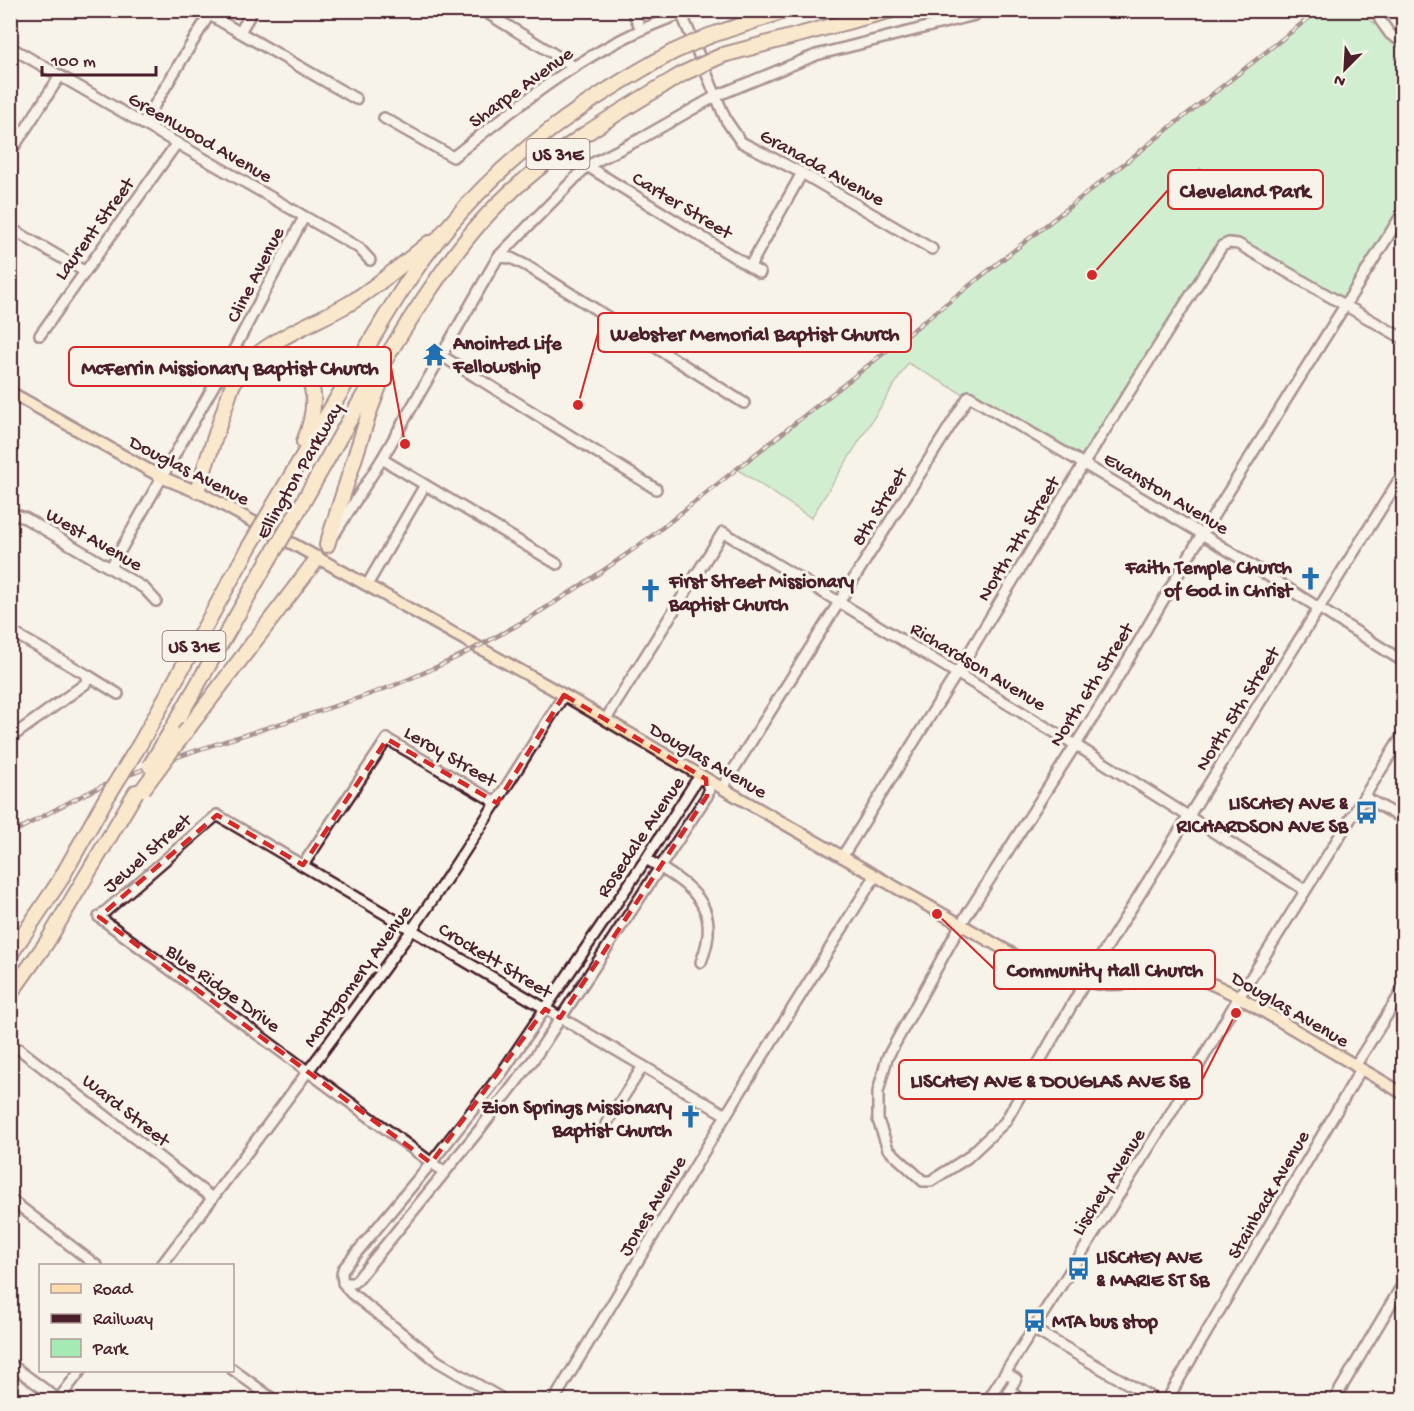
<svg xmlns="http://www.w3.org/2000/svg" width="1414" height="1411" font-family="'Gochi Hand',sans-serif">
  <style>
    .green { fill: #a5e9b4; stroke: #788470; stroke-width: 1.5 }
    .water { fill: url(#water-waves); stroke: #6c879a; stroke-width: 1.5 }
    .lines { fill: none; stroke-linecap: round; stroke-linejoin: round }
    .minor-casing { stroke: #4a1f2b; stroke-width: 14 }
    .major-casing { stroke: #4a1f2b; stroke-width: 15 }
    .highway-casing { stroke: #4a1f2b; stroke-width: 18 }
    .minor { stroke: #f7f3e8; stroke-width: 9 }
    .major { stroke: #fcdcac; stroke-width: 10 }
    .highway { stroke: #fcdcac; stroke-width: 14 }
    .rail-casing { stroke: #4a1f2b; stroke-width: 4.5 }
    .rail { stroke: #f7f3e8; stroke-width: 2; stroke-dasharray: 7; stroke-linecap: butt }
    .highway-bridge-casing { stroke: #4a1f2b; stroke-width: 18; stroke-linecap: butt }
    .highway-bridge { stroke: #fcdcac; stroke-width: 14 }
    .marked { fill: none; stroke: #d62828; stroke-width: 4.5; stroke-dasharray: 12 8; stroke-linejoin: round }
    .labels { text-anchor: middle; stroke-width: 6; stroke-linejoin: round; paint-order: stroke }
    .shield { fill: #f7f3e8; stroke: #7e5f64; stroke-width: 1.5 }
    .shield-label { font-size: 18px; font-weight: bold; fill: #4a1f2b }
    .street-label { font-size: 20px; fill: #4a1f2b; stroke: #f7f3e8 }
    .poi-label { font-size: 20px; font-weight: bold; fill: #4a1f2b; stroke: #f7f3e8; text-anchor: start }
    .leader { fill: none; stroke: #d62828; stroke-width: 2 }
    .callout-dot { fill: #d62828; stroke: #f7f3e8; stroke-width: 2 }
    .callout { fill: #f7f3e8; stroke: #d62828; stroke-width: 2 }
    .callout-label { font-size: 21px; text-anchor: middle; font-weight: bold; fill: #4a1f2b }
  </style>
  <defs>
    <pattern id="water-waves" width="16" height="10" patternUnits="userSpaceOnUse" patternTransform="scale(1.5)"><rect width="16" height="10" fill="#83cce4"/><path d="M0 5q4-4 8 0t8 0" fill="none" stroke="#73afc4"/></pattern>
  </defs>
  <rect width="100%" height="100%" fill="#f7f3e8"/>
  <filter id="ink" filterUnits="userSpaceOnUse"><feTurbulence type="fractalNoise" baseFrequency=".0167" numOctaves="2"/><feDisplacementMap in="SourceGraphic" scale="12" xChannelSelector="R" yChannelSelector="G"/><feConvolveMatrix kernelMatrix="1 2 1 2 8 2 1 2 1" color-interpolation-filters="sRGB"/></filter>
  <g filter="url(#ink)">
    <polygon class="green" points="1319,11 1357,11 1403,43 1403,211 1345,304 1238,244 1226,247 1084,463 908,363 811,518 737,469"/>
    <polygon class="water" points="1200,168 1225,182 1215,198 1191,181"/>
    <g class="lines">
      <defs>
        <g id="minor">
          <polyline points="201,10 356,99"/>
          <polyline points="482,10 575,67"/>
          <polyline points="632,10 641,29"/>
          <polyline points="680,10 726,120 741,142 802,173 932,249"/>
          <polyline points="1380,20 1390,34 1404,43"/>
          <polyline points="240,32 253,10"/>
          <polyline points="10,47 359,248 370,260"/>
          <path d="M 384,118 L 453,157 C 523,101 595,43 681,14"/>
          <polyline points="143,124 209,15"/>
          <polyline points="10,153 60,76"/>
          <polyline points="587,166 760,273"/>
          <polyline points="1404,211 1202,534 1108,694 961,924 887,1058 878,1092 878,1120 888,1149 923,1181 931,1181 967,1158 1005,1122 1085,982 1404,472"/>
          <polyline points="10,228 84,271"/>
          <polyline points="498,257 511,258 527,266 744,403"/>
          <polyline points="750,266 802,173"/>
          <polyline points="40,335 177,143"/>
          <polyline points="442,356 656,489"/>
          <polyline points="382,459 557,564"/>
          <polyline points="10,513 25,518 144,588 156,601"/>
          <polyline points="335,533 382,459 498,257 587,166 640,139 716,96 816,55 975,15"/>
          <polyline points="111,567 230,357 304,217"/>
          <polyline points="367,585 425,485"/>
          <polyline points="10,631 89,676 85,684 10,738"/>
          <polyline points="89,676 118,694"/>
          <polyline points="606,719 723,532 1074,744 1305,890"/>
          <polyline points="722,788 969,396 1202,534 1404,662"/>
          <polyline points="1364,797 1404,819"/>
          <polyline points="842,857 957,673 1084,463 1222,246 1229,243 1238,244 1404,339"/>
          <path d="M 646,859 C 690,885 724,905 701,962"/>
          <polyline points="303,865 387,739 497,803"/>
          <polyline points="19,1049 212,1198"/>
          <polyline points="1355,1066 1404,988"/>
          <polyline points="606,1124 643,1066"/>
          <polyline points="444,1172 99,917 217,815 726,1115"/>
          <polyline points="10,1199 97,1266"/>
          <path d="M 161,1266 C 245,1155 330,1044 411,931 C 465,854 514,774 564,695"/>
          <path d="M 343,1283 L 353,1283 L 357,1280 L 480,1129 L 533,1060 L 707,796 L 709,791 L 706,779 L 697,780 L 694,784 L 646,859 L 501,1074 L 431,1163 L 343,1269 C 340,1279 344,1286 351,1293 L 437,1361 L 504,1400"/>
          <polyline points="1033,1329 1156,1400"/>
          <polyline points="10,1364 59,1400"/>
          <polyline points="232,1369 274,1400"/>
          <polyline points="1006,1373 1016,1379 1009,1390 1015,1394"/>
          <polyline points="58,1400 81,1370"/>
          <polyline points="554,1400 726,1115 875,876"/>
          <polyline points="988,1400 1169,1116 1239,997 1404,733"/>
          <polyline points="1167,1400 1361,1069"/>
          <polyline points="1334,1400 1404,1282"/>
        </g>
        <path id="major" d="M 10,392 L 161,477 L 205,495 L 564,695 L 722,788 L 1037,968 C 1066,979 1096,987 1128,983 C 1146,981 1164,975 1183,976 C 1203,978 1221,988 1239,997 L 1404,1094"/>
        <g id="highway">
          <polyline points="709,36 787,10"/>
          <polyline points="723,55 892,10"/>
          <path d="M 252,370 C 262,361 272,356 286,360 C 323,371 315,415 304,442"/>
          <path d="M 197,491 L 232,386 C 252,341 316,325 355,300 C 381,282 405,263 429,243"/>
          <path d="M 274,505 C 300,460 327,416 353,371 C 382,322 411,271 448,227 C 510,152 588,98 673,52"/>
          <path d="M 294,518 C 336,444 376,370 423,300 C 446,266 469,232 499,203 C 553,150 619,112 684,73"/>
          <polyline points="327,545 370,410 384,373"/>
          <polyline points="189,727 317,559"/>
          <polyline points="171,731 268,561"/>
          <polyline points="140,744 248,549"/>
          <polyline points="10,955 59,882 104,802"/>
          <polyline points="10,994 47,942 136,792"/>
        </g>
      </defs>
      <use href="#minor" class="minor-casing"/>
      <use href="#major" class="major-casing"/>
      <use href="#highway" class="highway-casing"/>
      <use href="#minor" class="minor"/>
      <use href="#major" class="major"/>
      <use href="#highway" class="highway"/>
      <defs>
        <path id="rail" d="M 10,834 C 42,817 74,798 107,784 C 200,744 300,721 395,685 C 488,648 573,594 653,535 L 1319,10"/>
      </defs>
      <use href="#rail" class="rail-casing"/>
      <use href="#rail" class="rail"/>
      <defs>
        <g id="highway-bridge">
          <polyline points="673,52 709,36"/>
          <polyline points="684,73 723,55"/>
          <polyline points="248,549 274,505"/>
          <polyline points="268,561 294,518"/>
          <polyline points="150,766 171,731"/>
          <polyline points="143,789 189,727"/>
          <polyline points="104,802 140,744"/>
        </g>
      </defs>
      <use href="#highway-bridge" class="highway-bridge-casing"/>
      <use href="#highway-bridge" class="highway-bridge"/>
    </g>
  </g>
  <path d="M0 0H1414V1411H0ZM 564,695 L 706,779 L 707,796 L 560,1018 L 545,1009 L 431,1163 L 99,917 L 217,815 L 303,865 L 387,739 L 497,803 Z" fill="#f7f3e8" fill-opacity=".55" fill-rule="evenodd"/>
  <path class="marked" d="M 564,695 L 706,779 L 707,796 L 560,1018 L 545,1009 L 431,1163 L 99,917 L 217,815 L 303,865 L 387,739 L 497,803 Z"/>
  <defs>
    <symbol id="temple-bare" viewBox="-9 -9 18 18"><path d="M0-6L5-2H3V0L6.5 2.5H4V6H1.5V3h-3V6H-4V2.5H-6.5L-3 0V-2H-5Z" fill="#1f6fb2" stroke="#f7f3e8" stroke-width="2.5" paint-order="stroke"/></symbol>
    <symbol id="church-bare" viewBox="-9 -9 18 18"><path d="M-1.2-6h2.4v3.5h3.3v2.4h-3.3V6h-2.4V-.1h-3.3v-2.4h3.3Z" fill="#1f6fb2" stroke="#f7f3e8" stroke-width="2.5" paint-order="stroke"/></symbol>
    <symbol id="bus-bare" viewBox="-9 -9 18 18"><path d="M-5-6H5V4H4V6H2V4H-2V6H-4V4H-5ZM-3.5-4V0h7V-4ZM-3.5 1.2v1.5H-2V1.2ZM2 1.2v1.5H3.5V1.2Z" fill="#1f6fb2" stroke="#f7f3e8" stroke-width="2.5" paint-order="stroke"/></symbol>
  </defs>
  <g fill-rule="evenodd">
    <use href="#temple-bare" x="418" y="338" width="33" height="33"/>
    <use href="#church-bare" x="1294" y="562" width="33" height="33"/>
    <use href="#church-bare" x="634" y="574" width="33" height="33"/>
    <use href="#bus-bare" x="1350" y="796" width="33" height="33"/>
    <use href="#church-bare" x="674" y="1100" width="33" height="33"/>
    <use href="#bus-bare" x="1062" y="1252" width="33" height="33"/>
    <use href="#bus-bare" x="1018" y="1304" width="33" height="33"/>
  </g>
  <g class="labels">
    <g class="shield">
      <rect x="526.5" y="139" width="63" height="30" rx="4.5"/>
      <rect x="162.5" y="631" width="63" height="30" rx="4.5"/>
    </g>
    <g class="shield-label">
      <text x="558" y="160">US 31E</text>
      <text x="194" y="652">US 31E</text>
    </g>
    <g class="street-label">
      <text transform="translate(520 86) rotate(-36)" y="7">Sharpe Avenue</text>
      <text transform="translate(201 136) rotate(30)" y="7">Greenwood Avenue</text>
      <text transform="translate(823 166) rotate(29)" y="7">Granada Avenue</text>
      <text transform="translate(683 204) rotate(31)" y="7">Carter Street</text>
      <text transform="translate(93 228) rotate(-54)" y="7">Laurent Street</text>
      <text transform="translate(254 274) rotate(-63)" y="7">Cline Avenue</text>
      <text transform="translate(190 469) rotate(27)" y="7">Douglas Avenue</text>
      <text transform="translate(298 470) rotate(-60)" y="7">Ellington Parkway</text>
      <text transform="translate(1167 492) rotate(31)" y="7">Evanston Avenue</text>
      <text transform="translate(878 506) rotate(-58)" y="7">8th Street</text>
      <text transform="translate(95 538) rotate(30)" y="7">West Avenue</text>
      <text transform="translate(1017 538) rotate(-59)" y="7">North 7th Street</text>
      <text transform="translate(979 665) rotate(31)" y="7">Richardson Avenue</text>
      <text transform="translate(1090 684) rotate(-58)" y="7">North 6th Street</text>
      <text transform="translate(1236 708) rotate(-58)" y="7">North 5th Street</text>
      <text transform="translate(451 755) rotate(30)" y="7">Leroy Street</text>
      <text transform="translate(709 759) rotate(30)" y="7">Douglas Avenue</text>
      <text transform="translate(639 836) rotate(-56)" y="7">Rosedale Avenue</text>
      <text transform="translate(146 852) rotate(-41)" y="7">Jewel Street</text>
      <text transform="translate(496 959) rotate(31)" y="7">Crockett Street</text>
      <text transform="translate(356 975) rotate(-54)" y="7">Montgomery Avenue</text>
      <text transform="translate(224 987) rotate(36)" y="7">Blue Ridge Drive</text>
      <text transform="translate(1291 1008) rotate(30)" y="7">Douglas Avenue</text>
      <text transform="translate(127 1109) rotate(38)" y="7">Ward Street</text>
      <text transform="translate(1107 1181) rotate(-58)" y="7">Lischey Avenue</text>
      <text transform="translate(1267 1194) rotate(-60)" y="7">Stainback Avenue</text>
      <text transform="translate(651 1205) rotate(-59)" y="7">Jones Avenue</text>
    </g>
    <g class="poi-label">
      <text x="453" y="349">Anointed Life<tspan x="453" dy="23">Fellowship</tspan></text>
      <text x="1292" y="573" text-anchor="end">Faith Temple Church<tspan x="1292" dy="23">of God in Christ</tspan></text>
      <text x="669" y="587">First Street Missionary<tspan x="669" dy="23">Baptist Church</tspan></text>
      <text x="1348" y="809" text-anchor="end">LISCHEY AVE &amp;<tspan x="1348" dy="23">RICHARDSON AVE SB</tspan></text>
      <text x="672" y="1113" text-anchor="end">Zion Springs Missionary<tspan x="672" dy="23">Baptist Church</tspan></text>
      <text x="1096" y="1263">LISCHEY AVE<tspan x="1096" dy="23">&amp; MARIE ST SB</tspan></text>
      <text x="1052" y="1327">MTA bus stop</text>
    </g>
  </g>
  <path class="leader" d="M1092 275L1168 190M578 405L598 333M405 444L391 367M937 914L994 969M1236 1013L1202 1080"/>
  <g class="callout-dot">
    <circle cx="1092" cy="275" r="6"/>
    <circle cx="578" cy="405" r="6"/>
    <circle cx="405" cy="444" r="6"/>
    <circle cx="937" cy="914" r="6"/>
    <circle cx="1236" cy="1013" r="6"/>
  </g>
  <g class="callout">
    <rect x="1168" y="170" width="155" height="39" rx="6"/>
    <rect x="598" y="313" width="313" height="39" rx="6"/>
    <rect x="69" y="347" width="322" height="39" rx="6"/>
    <rect x="994" y="950" width="221" height="39" rx="6"/>
    <rect x="899" y="1060" width="303" height="39" rx="6"/>
  </g>
  <g class="callout-label">
    <text x="1245" y="197">Cleveland Park</text>
    <text x="755" y="340">Webster Memorial Baptist Church</text>
    <text x="230" y="374">McFerrin Missionary Baptist Church</text>
    <text x="1105" y="976">Community Hall Church</text>
    <text x="1050" y="1087">LISCHEY AVE &amp; DOUGLAS AVE SB</text>
  </g>
  <rect width="1414" height="1411" fill="none" stroke="#f7f3e8" stroke-width="36"/>
  <rect x="18" y="18" width="1378" height="1375" fill="none" stroke="#4a1f2b" stroke-width="2" filter="url(#ink)"/>
  <rect x="39" y="1264" width="195" height="108" fill="#f7f3e8" stroke="#b29e9c" stroke-width="1.5"/>
  <rect x="51" y="1284" width="30" height="9" fill="#fcdcac" stroke="#b29e9c" stroke-width="1.5"/>
  <text x="93" y="1294" font-size="18" fill="#4a1f2b">Road</text>
  <rect x="51" y="1314" width="30" height="9" fill="#4a1f2b" stroke="#b29e9c" stroke-width="1.5"/>
  <text x="93" y="1324" font-size="18" fill="#4a1f2b">Railway</text>
  <rect x="51" y="1339" width="30" height="18" fill="#a5e9b4" stroke="#b29e9c" stroke-width="1.5"/>
  <text x="93" y="1354" font-size="18" fill="#4a1f2b">Park</text>
  <g transform="translate(1345 69) rotate(204)" stroke="#f7f3e8" stroke-width="4.5" paint-order="stroke">
  <path d="M0-4.5L10 22L0 15L-10 22Z" fill="#4a1f2b"/>
  <text y="-9" font-size="16" font-weight="bold" text-anchor="middle" fill="#4a1f2b">N</text>
  </g>
  <path d="M42 66v9h114v-9" fill="none" stroke="#4a1f2b" stroke-width="3"/>
  <text x="51" y="66" font-size="18" fill="#4a1f2b" stroke="#f7f3e8" stroke-width="4.5" paint-order="stroke">100 m</text>
</svg>
